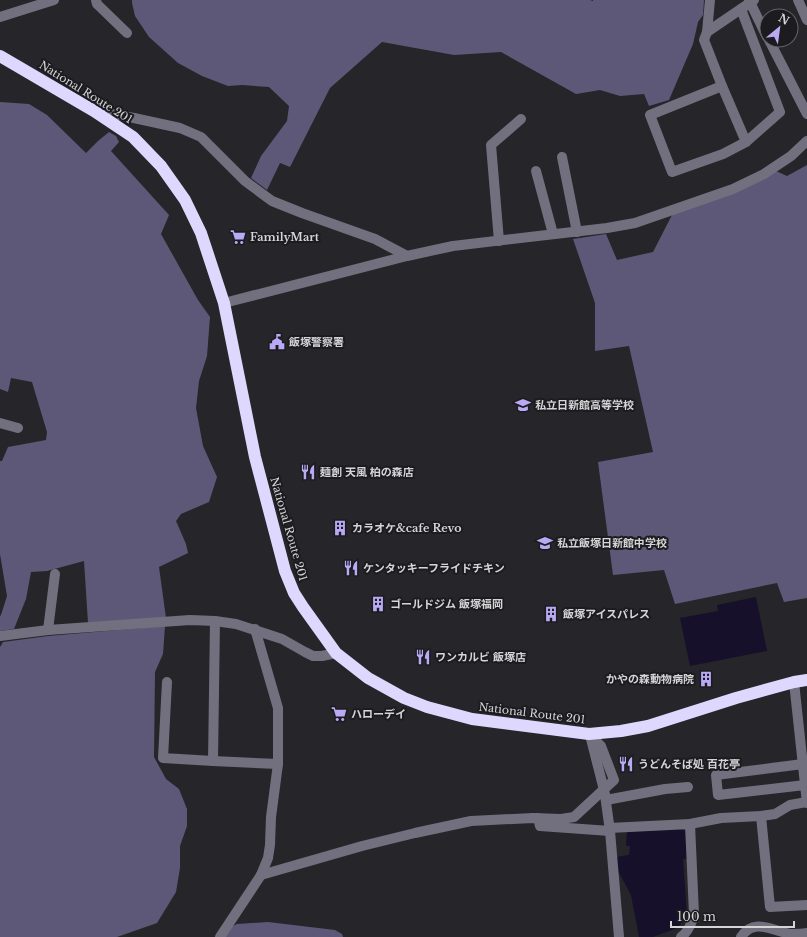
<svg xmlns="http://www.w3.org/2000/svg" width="807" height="937" font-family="'Libre Baskerville','Noto Sans JP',serif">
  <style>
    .forest { fill: #5e5878 }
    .water { fill: #17102a }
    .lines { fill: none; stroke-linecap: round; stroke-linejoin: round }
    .minor { stroke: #72707f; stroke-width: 10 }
    .highway { stroke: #dfd8fe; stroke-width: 12 }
    .minor-bridge { stroke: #72707f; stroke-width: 10 }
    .labels { text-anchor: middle; stroke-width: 4; stroke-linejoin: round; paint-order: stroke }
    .street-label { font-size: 11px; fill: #d5d5d7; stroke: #1c1c20 }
    .poi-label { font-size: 11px; font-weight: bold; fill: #d5d5d7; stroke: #1c1c20; text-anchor: start }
  </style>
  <rect width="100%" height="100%" fill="#262529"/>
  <g class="forest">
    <polygon points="132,0 590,0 593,1 593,0 704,0 703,15 698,22 693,44 669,100 649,106 644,94 620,96 600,90 576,94 501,52 454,55 382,42 330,88 290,167 280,163 267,190 251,178 261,156 287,121 289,106 269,87 242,85 228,86 202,76 178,63 149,37 135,16 132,3"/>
    <polygon points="0,102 29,104 47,115 86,153 98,141 109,132 116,136 119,142 111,151 169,215 161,234 198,300 210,317 207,356 199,381 196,408 203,446 217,477 209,502 181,514 176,521 186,544 188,553 159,567 166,618 88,623 84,561 47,571 31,572 26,599 14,629 0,631 0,616 1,615 7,596 0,554 0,461 2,461 8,447 46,440 47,432 32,382 11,378 8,392 0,389"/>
    <polygon points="807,165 807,598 784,602 777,583 675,604 664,570 613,575 598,462 653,452 629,346 595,351 595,303 573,239 606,234 617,260 653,252 672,215 776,171 787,176"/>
    <polygon points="165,626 163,654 155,672 154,757 166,779 179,789 187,809 187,826 180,846 180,868 176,892 157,923 117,937 0,937 0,647 3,642 48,636"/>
    <polygon points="268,922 335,930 342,934 343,937 223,937 229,928 237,924"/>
  </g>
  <g class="water">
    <polygon points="756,597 767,651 690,666 680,618 718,611 717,605"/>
    <polygon points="681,829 685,831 687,859 683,859 687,916 677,928 653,937 639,937 631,895 617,869 616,857 629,855 630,846 626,846 627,832"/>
  </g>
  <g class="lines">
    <g class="minor">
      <polyline points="96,0 97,4 127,33"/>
      <polyline points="710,0 707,32 704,40 722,86 746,142"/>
      <polyline points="749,0 767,37"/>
      <polyline points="798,0 807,20"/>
      <polyline points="0,17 54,0"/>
      <polyline points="707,32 754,0"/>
      <polyline points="769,40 807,114"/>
      <polyline points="722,86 650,115 672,172 723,154 746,142 780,112 741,9"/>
      <polyline points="96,111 134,118 180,128 201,137 245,181 272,201 302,213 375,239 407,256"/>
      <polyline points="562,157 577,232"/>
      <polyline points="536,171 553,234"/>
      <polyline points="499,241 491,145 521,119"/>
      <polyline points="224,303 407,256 453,246 607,228 635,223 733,189 764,174 791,156 807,141"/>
      <polyline points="0,423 18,428"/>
      <polyline points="215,621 213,761 278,764"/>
      <polyline points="48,630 55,574"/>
      <polyline points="0,636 48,630 190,620 215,621 236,624 282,639 305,652 313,656 322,656 336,653"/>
      <polyline points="167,682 163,758 213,761"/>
      <polyline points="794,682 807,803"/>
      <polyline points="590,735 603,786"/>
      <polyline points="803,764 716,775 718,795 805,785"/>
      <polyline points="605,795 610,831 619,937"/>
      <polyline points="606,800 665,789 688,787"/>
      <polyline points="761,816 770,907 807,905"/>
      <polyline points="538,818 540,826 610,831"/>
      <polyline points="609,828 690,824 721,818 761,816 775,814 790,805 807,802"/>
      <polyline points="261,875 362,846 415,833 471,821 533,818 561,819 574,817 614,780 601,746 589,734"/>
      <polyline points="220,937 261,875 268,858 270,845 271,817 278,764 278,708 255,629"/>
      <path d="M 681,937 C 689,931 692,923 694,914 L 690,824"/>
      <path d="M 741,937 C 754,917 773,931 791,934 C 796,934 802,934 807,933"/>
    </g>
    <polyline class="highway" points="0,56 94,111 133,137 161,166 185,200 201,233 224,303 255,457 285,571 294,593 303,607 336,653 368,678 404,698 427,707 472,719 589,734 621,731 648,726 736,698 794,682 807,680"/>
    <polyline class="minor-bridge" points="603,786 605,795"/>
  </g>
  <defs>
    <symbol id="supermarket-bare" viewBox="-9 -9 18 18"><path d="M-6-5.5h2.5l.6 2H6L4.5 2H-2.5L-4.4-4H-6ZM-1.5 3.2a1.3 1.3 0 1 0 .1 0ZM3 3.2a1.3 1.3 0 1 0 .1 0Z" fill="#baaaf6" stroke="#1c1c20" stroke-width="2.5" paint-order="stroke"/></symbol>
    <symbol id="civic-bare" viewBox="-9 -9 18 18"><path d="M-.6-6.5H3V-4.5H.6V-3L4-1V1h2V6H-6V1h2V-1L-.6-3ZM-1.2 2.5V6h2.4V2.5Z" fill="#baaaf6" stroke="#1c1c20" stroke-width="2.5" paint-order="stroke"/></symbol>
    <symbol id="school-bare" viewBox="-9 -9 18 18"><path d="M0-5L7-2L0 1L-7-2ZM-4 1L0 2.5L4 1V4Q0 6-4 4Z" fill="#baaaf6" stroke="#1c1c20" stroke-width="2.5" paint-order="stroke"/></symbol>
    <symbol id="restaurant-bare" viewBox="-9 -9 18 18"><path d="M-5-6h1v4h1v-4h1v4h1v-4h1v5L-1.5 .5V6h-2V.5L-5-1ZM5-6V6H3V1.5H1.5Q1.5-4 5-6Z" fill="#baaaf6" stroke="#1c1c20" stroke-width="2.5" paint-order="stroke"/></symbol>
    <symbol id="building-bare" viewBox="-9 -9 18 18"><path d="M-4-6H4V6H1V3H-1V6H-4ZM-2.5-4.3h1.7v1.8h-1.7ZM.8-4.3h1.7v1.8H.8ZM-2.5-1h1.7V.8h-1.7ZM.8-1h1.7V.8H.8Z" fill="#baaaf6" stroke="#1c1c20" stroke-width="2.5" paint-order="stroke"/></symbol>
  </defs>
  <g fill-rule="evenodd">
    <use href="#supermarket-bare" x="227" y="226" width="22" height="22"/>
    <use href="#civic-bare" x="266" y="331" width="22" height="22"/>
    <use href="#school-bare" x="512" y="394" width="22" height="22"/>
    <use href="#restaurant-bare" x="297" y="461" width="22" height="22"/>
    <use href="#building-bare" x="329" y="517" width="22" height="22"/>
    <use href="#school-bare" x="534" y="532" width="22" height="22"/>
    <use href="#restaurant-bare" x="340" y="557" width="22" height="22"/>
    <use href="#building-bare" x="367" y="593" width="22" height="22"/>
    <use href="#building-bare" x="540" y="603" width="22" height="22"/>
    <use href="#restaurant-bare" x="412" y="646" width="22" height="22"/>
    <use href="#building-bare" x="695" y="668" width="22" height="22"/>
    <use href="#supermarket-bare" x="328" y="703" width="22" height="22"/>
    <use href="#restaurant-bare" x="615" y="753" width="22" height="22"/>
  </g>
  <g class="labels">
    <g class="street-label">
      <text transform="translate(86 92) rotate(32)" y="4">National Route 201</text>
      <text transform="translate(289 529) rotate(74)" y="4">National Route 201</text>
      <text transform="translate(532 713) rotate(7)" y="4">National Route 201</text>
    </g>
    <g class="poi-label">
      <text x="250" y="241">FamilyMart</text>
      <text x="289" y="346">飯塚警察署</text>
      <text x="535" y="409">私立日新館高等学校</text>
      <text x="320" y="476">麺創 天風 柏の森店</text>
      <text x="352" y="532">カラオケ&amp;cafe Revo</text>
      <text x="557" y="547">私立飯塚日新館中学校</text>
      <text x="363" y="572">ケンタッキーフライドチキン</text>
      <text x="390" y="608">ゴールドジム 飯塚福岡</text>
      <text x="563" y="618">飯塚アイスパレス</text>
      <text x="435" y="661">ワンカルビ 飯塚店</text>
      <text x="694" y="683" text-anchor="end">かやの森動物病院</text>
      <text x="351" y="718">ハローデイ</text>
      <text x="638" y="768">うどんそば処 百花亭</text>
    </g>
  </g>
  <g transform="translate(779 28) rotate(29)"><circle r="19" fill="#1c1c20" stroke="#666669"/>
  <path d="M0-3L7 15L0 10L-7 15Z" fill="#baaaf6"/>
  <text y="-6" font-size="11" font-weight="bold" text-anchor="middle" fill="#d5d5d7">N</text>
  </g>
  <path d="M671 921v6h123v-6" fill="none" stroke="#d5d5d7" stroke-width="2"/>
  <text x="677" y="921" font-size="12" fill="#d5d5d7" stroke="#1c1c20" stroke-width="3" paint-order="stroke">100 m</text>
</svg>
